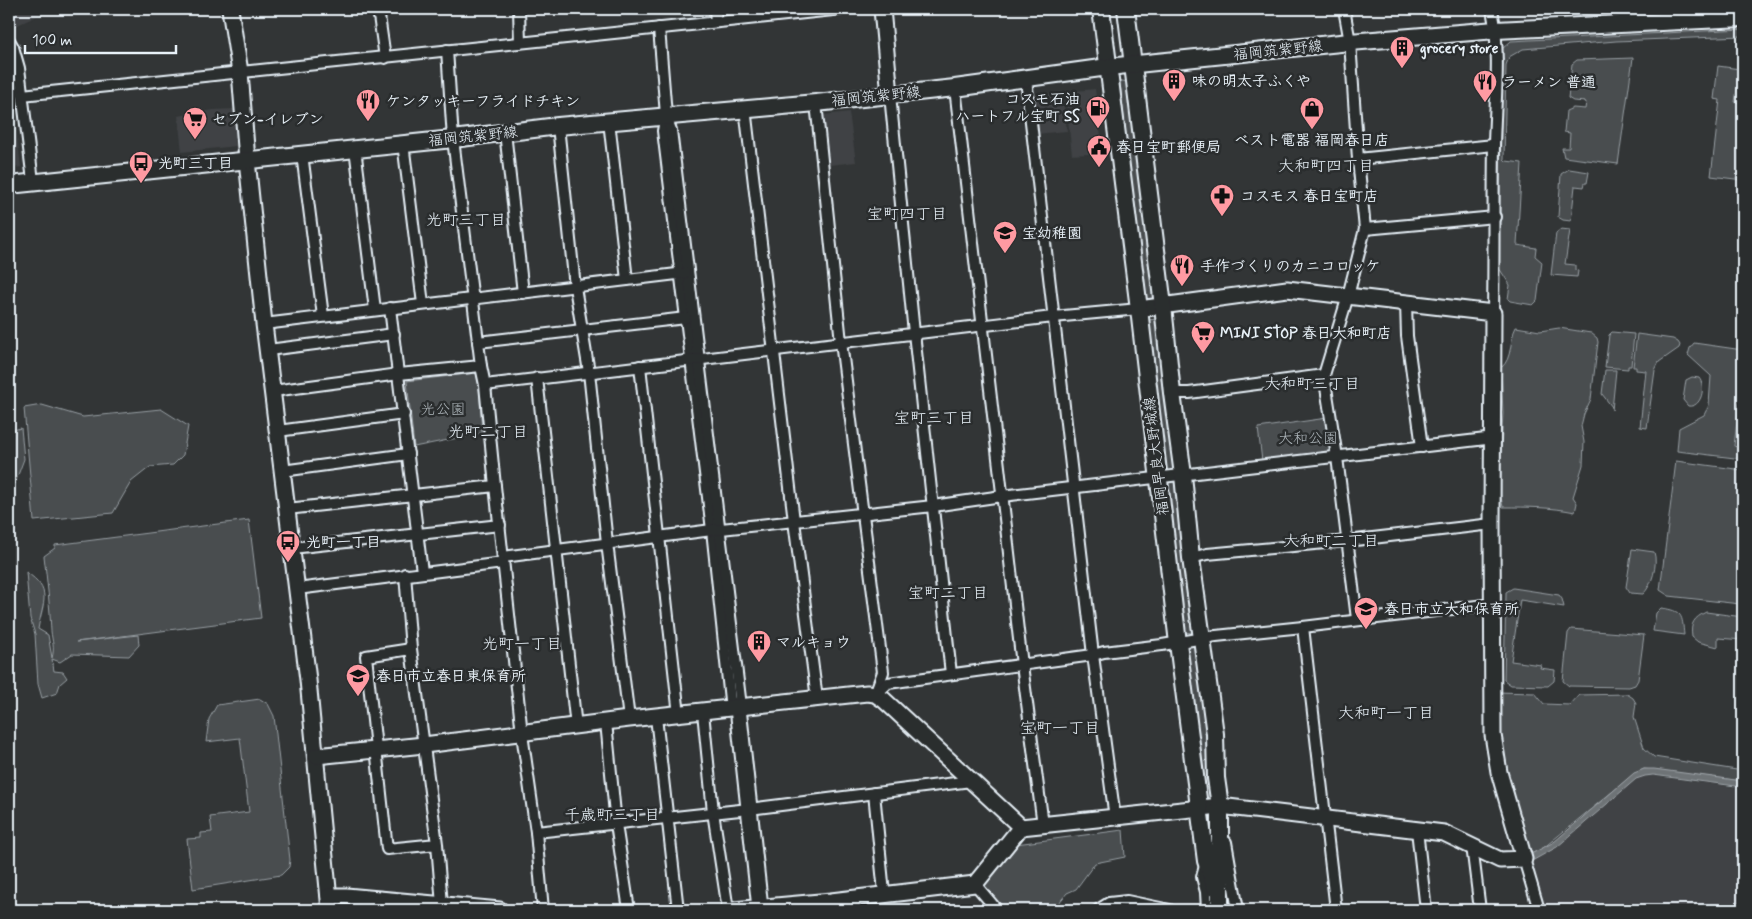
<svg xmlns="http://www.w3.org/2000/svg" width="1752" height="919" font-family="Mynerve,'Klee One',sans-serif">
  <style>
    .built { fill: #3f4244 }
    .green { fill: #494d4f; stroke: #989fa4 }
    .water { fill: #6e7376; stroke: #9fa5aa }
    .lines { fill: none; stroke-linecap: round; stroke-linejoin: round }
    .street-casing { stroke: #e8f1f8; stroke-width: 14 }
    .secondary-casing { stroke: #e8f1f8; stroke-width: 19 }
    .primary-casing { stroke: #e8f1f8; stroke-width: 20 }
    .street { stroke: #2a2d2e; stroke-width: 10 }
    .secondary { stroke: #2a2d2e; stroke-width: 15 }
    .primary { stroke: #2a2d2e; stroke-width: 16 }
    .labels { text-anchor: middle; stroke-width: 5; stroke-linejoin: round; paint-order: stroke }
    .poi-label { font-size: 15px; font-weight: bold; fill: #e8f1f8; stroke: #2a2d2e; text-anchor: start }
    .street-label { font-size: 15px; fill: #e8f1f8; stroke: #2a2d2e }
    .park-label { font-size: 15px; fill: #b0b8bd; stroke: #2a2d2e }
    .neighbourhood-label { font-size: 16px; fill: #e8f1f8; stroke: #2a2d2e }
  </style>
  <rect width="100%" height="100%" fill="#323536"/>
  <filter id="ink" filterUnits="userSpaceOnUse"><feTurbulence type="fractalNoise" baseFrequency=".02" numOctaves="2"/><feDisplacementMap in="SourceGraphic" scale="10" xChannelSelector="R" yChannelSelector="G"/><feConvolveMatrix kernelMatrix="1 2 1 2 8 2 1 2 1" color-interpolation-filters="sRGB"/></filter>
  <g filter="url(#ink)">
    <g class="built">
      <polygon points="9,9 52,9 9,29"/>
      <polygon points="9,73 21,167 9,169"/>
      <polygon points="1095,89 1103,153 1072,155 1065,92"/>
      <polygon points="1062,92 1067,131 1036,134 1032,95"/>
      <polygon points="234,109 236,146 182,152 178,116 213,110"/>
      <polygon points="849,112 856,162 830,165 824,115"/>
      <polygon points="1642,774 1743,788 1743,910 1545,910 1527,860"/>
    </g>
    <g class="green">
      <polygon points="1743,29 1743,36 1616,41 1523,49 1509,57 1506,65 1504,159 1506,161 1522,163 1517,245 1536,248 1535,256 1542,262 1537,301 1533,305 1510,301 1508,299 1510,285 1499,268 1502,49 1511,41"/>
      <polygon points="1633,58 1618,164 1564,157 1562,148 1569,148 1570,133 1564,132 1566,111 1573,108 1585,109 1586,102 1573,101 1568,98 1572,64 1577,60"/>
      <polygon points="1718,66 1740,69 1735,102 1743,103 1743,180 1711,176 1720,100 1714,99"/>
      <polygon points="1122,81 1129,82 1154,298 1145,299 1120,83"/>
      <polygon points="1569,169 1589,172 1587,183 1585,183 1584,187 1575,186 1571,221 1563,220 1558,217 1561,174"/>
      <polygon points="1561,229 1570,230 1565,264 1575,265 1575,270 1578,271 1577,277 1551,275 1556,233"/>
      <polygon points="1157,319 1174,471 1165,472 1148,320"/>
      <path d="M 1516,327 L 1540,331 L 1559,328 L 1591,333 L 1597,338 L 1598,342 L 1591,399 L 1584,414 L 1581,426 L 1584,442 L 1583,465 L 1573,497 L 1577,503 L 1575,512 C 1551,507 1528,507 1503,507 L 1499,488 L 1503,413 L 1501,368 C 1513,358 1509,340 1516,327 Z"/>
      <polygon points="1612,332 1634,334 1631,366 1628,366 1628,369 1605,367 1609,335"/>
      <polygon points="1637,334 1673,339 1678,342 1680,345 1679,348 1659,362 1655,370 1647,428 1640,427 1646,371 1636,370 1636,367 1633,367"/>
      <polygon points="1694,343 1743,350 1743,372 1734,446 1743,449 1743,459 1677,451 1679,428 1704,415 1709,405 1711,376 1688,355 1690,348"/>
      <polygon points="1605,370 1616,370 1612,410 1612,407 1602,394"/>
      <polygon points="476,373 479,385 482,433 414,447 407,381"/>
      <path d="M 1692,377 L 1699,378 C 1706,386 1702,408 1688,406 L 1683,400 L 1686,380 Z"/>
      <polygon points="42,405 83,417 161,409 188,426 183,455 173,465 150,467 131,482 113,513 34,521 24,408"/>
      <polygon points="1327,418 1332,453 1262,461 1258,428"/>
      <polygon points="21,428 24,459 15,483 9,485 9,431"/>
      <polygon points="1676,461 1743,470 1743,589 1742,589 1740,604 1669,596 1660,590"/>
      <polygon points="1176,481 1193,632 1184,633 1167,482"/>
      <path d="M 249,520 L 261,618 L 76,642 L 138,635 L 139,645 L 129,656 L 72,654 L 60,662 L 52,659 L 54,671 L 63,672 L 67,678 L 60,684 L 57,693 L 42,698 L 38,684 L 35,634 L 30,618 L 26,572 C 53,590 43,601 38,629 L 48,635 L 52,658 C 55,648 52,641 51,631 C 50,606 47,581 44,556 L 55,548 L 55,545 Z"/>
      <path d="M 1632,549 L 1654,552 C 1658,564 1652,586 1643,594 L 1630,593 L 1626,587 Z"/>
      <polygon points="1513,588 1559,595 1562,599 1564,607 1520,600 1511,661 1541,665 1540,668 1555,670 1554,681 1548,686 1511,685 1504,680 1506,595 1506,592"/>
      <path d="M 1661,608 C 1683,611 1682,615 1684,635 L 1653,631 L 1656,613 Z"/>
      <path d="M 1706,612 L 1743,617 L 1743,640 L 1718,638 L 1718,647 L 1698,642 L 1692,637 C 1690,623 1694,618 1706,612 Z"/>
      <polygon points="1571,629 1644,635 1638,680 1635,685 1629,687 1569,686 1563,681 1568,633"/>
      <polygon points="1194,642 1207,733 1209,784 1206,786 1204,784 1185,644"/>
      <polygon points="1496,692 1535,693 1544,704 1570,705 1579,695 1627,694 1633,698 1636,703 1634,717 1644,748 1654,757 1743,771 1743,781 1644,769 1634,774 1542,849 1528,855 1504,774"/>
      <polygon points="260,699 268,704 274,716 290,860 289,867 281,875 193,889 187,839 201,838 201,833 212,832 210,817 249,812 240,738 206,742 209,719 217,705"/>
      <polygon points="1123,830 1125,857 1095,863 1076,889 1067,893 1053,910 1004,910 983,887 983,882 1016,844"/>
    </g>
    <polygon class="water" points="1644,769 1654,769 1743,781 1743,787 1653,775 1645,776 1636,779 1557,847 1532,861 1531,854 1554,842 1634,773"/>
    <g class="lines">
      <defs>
        <g id="street">
          <polyline points="378,9 385,58"/>
          <polyline points="519,9 520,43"/>
          <polyline points="715,9 716,22"/>
          <polyline points="1344,9 1350,42 1358,159 1365,229 1348,296 1324,375 1337,457 1357,619"/>
          <path d="M 1492,9 C 1501,54 1495,100 1494,145 C 1493,201 1494,257 1493,313"/>
          <polyline points="659,28 666,115 663,131 712,530 730,700 738,708"/>
          <polyline points="9,40 13,47 19,68 33,181"/>
          <polyline points="447,50 453,139 481,366 485,385 495,486 522,734 536,832 543,910"/>
          <polyline points="1026,79 1093,655 1115,818"/>
          <polyline points="955,88 1022,665 1043,825"/>
          <polyline points="22,95 843,9"/>
          <polyline points="890,95 914,333 951,674"/>
          <polyline points="816,103 841,342 883,672 875,694"/>
          <polyline points="745,108 794,521 817,699"/>
          <polyline points="666,117 671,130 740,698 738,708"/>
          <polyline points="609,121 627,280"/>
          <polyline points="558,126 575,287 589,372 607,543 629,719"/>
          <polyline points="505,132 523,293"/>
          <polyline points="403,143 423,304"/>
          <polyline points="355,148 375,310"/>
          <polyline points="302,154 323,316"/>
          <polyline points="1358,159 1494,145"/>
          <polyline points="1365,229 1495,217"/>
          <polyline points="1406,303 1407,336 1422,447"/>
          <polyline points="390,308 422,572"/>
          <polyline points="264,324 685,273"/>
          <polyline points="478,342 686,318"/>
          <polyline points="268,350 394,334"/>
          <polyline points="640,366 679,715"/>
          <polyline points="537,378 576,727"/>
          <polyline points="485,385 1053,317 1139,309"/>
          <polyline points="273,391 399,374 481,366"/>
          <polyline points="1172,393 1189,393 1324,375"/>
          <polyline points="278,431 404,414"/>
          <polyline points="282,471 408,454"/>
          <polyline points="287,509 495,486"/>
          <polyline points="292,548 500,525"/>
          <polyline points="503,557 712,530 933,506 1002,496 1486,439 1493,440"/>
          <polyline points="1191,558 1207,554 1347,541 1492,524"/>
          <polyline points="405,574 411,649"/>
          <polyline points="297,589 503,563"/>
          <polyline points="876,694 888,683 1093,655 1104,652 1162,645 1216,636 1303,627"/>
          <polyline points="703,712 713,812 728,910"/>
          <polyline points="656,717 678,910"/>
          <polyline points="606,722 616,824 629,910"/>
          <polyline points="874,793 884,893"/>
          <polyline points="1417,830 1426,910"/>
          <polyline points="536,832 749,809 971,781"/>
          <polyline points="1226,842 1238,910"/>
          <polyline points="437,844 387,849 366,656 411,649 437,844 442,905"/>
          <polyline points="1472,846 1480,910"/>
          <polyline points="1524,859 1539,910"/>
          <polyline points="1206,862 1202,877 1206,892 1207,910"/>
          <polyline points="975,884 997,910"/>
          <polyline points="1098,910 1109,903 1127,901 1170,910"/>
          <polyline points="1336,910 1303,627 1493,604"/>
        </g>
        <g id="secondary">
          <polyline points="230,9 240,72 247,160 264,324 308,680 330,910"/>
          <polyline points="882,9 890,95"/>
          <polyline points="738,708 760,908"/>
          <polyline points="316,756 424,745 629,719 867,693 875,694 884,700 1021,827"/>
          <polyline points="329,896 346,896 500,910"/>
          <polyline points="733,910 831,901 975,884 1021,827 1220,806 1444,833 1500,860 1524,859 1499,772 1493,735 1492,524 1493,313 1287,289 1139,309"/>
        </g>
        <g id="primary">
          <polyline points="1101,9 1139,309 1178,643 1206,861 1215,887"/>
          <polyline points="1126,9 1163,306 1172,393 1183,475 1191,558 1215,734 1216,778 1220,806 1220,910"/>
          <polyline points="9,185 453,139 558,126 816,103 955,88 1108,67 1350,42 1496,30 1743,18"/>
        </g>
      </defs>
      <use href="#street" class="street-casing"/>
      <use href="#secondary" class="secondary-casing"/>
      <use href="#primary" class="primary-casing"/>
      <use href="#street" class="street"/>
      <use href="#secondary" class="secondary"/>
      <use href="#primary" class="primary"/>
    </g>
  </g>
  <defs>
    <symbol id="building-pin" viewBox="-11 -11 22 30"><path d="M0 17L-7.5 6A9.5 9.5 0 1 1 7.5 6Z" fill="#ff9aa2" stroke="#2a2d2e"/><path d="M-4-6H4V6H1V3H-1V6H-4ZM-2.5-4.3h1.7v1.8h-1.7ZM.8-4.3h1.7v1.8H.8ZM-2.5-1h1.7V.8h-1.7ZM.8-1h1.7V.8H.8Z" fill="#111"/></symbol>
    <symbol id="restaurant-pin" viewBox="-11 -11 22 30"><path d="M0 17L-7.5 6A9.5 9.5 0 1 1 7.5 6Z" fill="#ff9aa2" stroke="#2a2d2e"/><path d="M-5-6h1v4h1v-4h1v4h1v-4h1v5L-1.5 .5V6h-2V.5L-5-1ZM5-6V6H3V1.5H1.5Q1.5-4 5-6Z" fill="#111"/></symbol>
    <symbol id="fuel-pin" viewBox="-11 -11 22 30"><path d="M0 17L-7.5 6A9.5 9.5 0 1 1 7.5 6Z" fill="#ff9aa2" stroke="#2a2d2e"/><path d="M-5.5-6h7V0h2V4h1.3V-2.5L3-4.5l.8-.8L6-3V5H2.5V1h-1V6h-7ZM-4.2-4.7v3.2H.2V-4.7Z" fill="#111"/></symbol>
    <symbol id="shop-pin" viewBox="-11 -11 22 30"><path d="M0 17L-7.5 6A9.5 9.5 0 1 1 7.5 6Z" fill="#ff9aa2" stroke="#2a2d2e"/><path d="M-5-2.5h2.3a2.7 3.5 0 0 1 5.4 0H5L5.5 6h-11ZM-1.5-2.5h3a1.5 2.3 0 0 0-3 0Z" fill="#111"/></symbol>
    <symbol id="supermarket-pin" viewBox="-11 -11 22 30"><path d="M0 17L-7.5 6A9.5 9.5 0 1 1 7.5 6Z" fill="#ff9aa2" stroke="#2a2d2e"/><path d="M-6-5.5h2.5l.6 2H6L4.5 2H-2.5L-4.4-4H-6ZM-1.5 3.2a1.3 1.3 0 1 0 .1 0ZM3 3.2a1.3 1.3 0 1 0 .1 0Z" fill="#111"/></symbol>
    <symbol id="civic-pin" viewBox="-11 -11 22 30"><path d="M0 17L-7.5 6A9.5 9.5 0 1 1 7.5 6Z" fill="#ff9aa2" stroke="#2a2d2e"/><path d="M-.6-6.5H3V-4.5H.6V-3L4-1V1h2V6H-6V1h2V-1L-.6-3ZM-1.2 2.5V6h2.4V2.5Z" fill="#111"/></symbol>
    <symbol id="bus-pin" viewBox="-11 -11 22 30"><path d="M0 17L-7.5 6A9.5 9.5 0 1 1 7.5 6Z" fill="#ff9aa2" stroke="#2a2d2e"/><path d="M-5-6H5V4H4V6H2V4H-2V6H-4V4H-5ZM-3.5-4V0h7V-4ZM-3.5 1.2v1.5H-2V1.2ZM2 1.2v1.5H3.5V1.2Z" fill="#111"/></symbol>
    <symbol id="pharmacy-pin" viewBox="-11 -11 22 30"><path d="M0 17L-7.5 6A9.5 9.5 0 1 1 7.5 6Z" fill="#ff9aa2" stroke="#2a2d2e"/><path d="M-2-6h4v4h4v4h-4v4h-4v-4h-4v-4h4Z" fill="#111"/></symbol>
    <symbol id="school-pin" viewBox="-11 -11 22 30"><path d="M0 17L-7.5 6A9.5 9.5 0 1 1 7.5 6Z" fill="#ff9aa2" stroke="#2a2d2e"/><path d="M0-5L7-2L0 1L-7-2ZM-4 1L0 2.5L4 1V4Q0 6-4 4Z" fill="#111"/></symbol>
  </defs>
  <g fill-rule="evenodd">
    <use href="#building-pin" x="1388" y="34" width="28" height="38"/>
    <use href="#building-pin" x="1160" y="67" width="28" height="38"/>
    <use href="#restaurant-pin" x="1471" y="68" width="28" height="38"/>
    <use href="#restaurant-pin" x="354" y="87" width="28" height="38"/>
    <use href="#fuel-pin" x="1084" y="94" width="28" height="38"/>
    <use href="#shop-pin" x="1298" y="95" width="28" height="38"/>
    <use href="#supermarket-pin" x="181" y="105" width="28" height="38"/>
    <use href="#civic-pin" x="1085" y="133" width="28" height="38"/>
    <use href="#bus-pin" x="127" y="149" width="28" height="38"/>
    <use href="#pharmacy-pin" x="1208" y="182" width="28" height="38"/>
    <use href="#school-pin" x="991" y="219" width="28" height="38"/>
    <use href="#restaurant-pin" x="1168" y="252" width="28" height="38"/>
    <use href="#supermarket-pin" x="1189" y="319" width="28" height="38"/>
    <use href="#bus-pin" x="274" y="528" width="28" height="38"/>
    <use href="#school-pin" x="1352" y="595" width="28" height="38"/>
    <use href="#building-pin" x="745" y="628" width="28" height="38"/>
    <use href="#school-pin" x="344" y="662" width="28" height="38"/>
  </g>
  <g class="labels">
    <g class="poi-label">
      <text x="1420" y="53">grocery store</text>
      <text x="1192" y="86">味の明太子ふくや</text>
      <text x="1502" y="87">ラーメン 普通</text>
      <text x="1080" y="104" text-anchor="end">コスモ石油<tspan x="1080" dy="17">ハートフル宝町 SS</tspan></text>
      <text x="386" y="106">ケンタッキーフライドチキン</text>
      <text x="212" y="124">セブン-イレブン</text>
      <text x="1312" y="145" text-anchor="middle">ベスト電器 福岡春日店</text>
      <text x="1116" y="152">春日宝町郵便局</text>
      <text x="158" y="168">光町三丁目</text>
      <text x="1240" y="201">コスモス 春日宝町店</text>
      <text x="1022" y="238">宝幼稚園</text>
      <text x="1200" y="271">手作づくりのカニコロッケ</text>
      <text x="1220" y="338">MINI STOP 春日大和町店</text>
      <text x="306" y="547">光町一丁目</text>
      <text x="1384" y="614">春日市立大和保育所</text>
      <text x="776" y="647">マルキョウ</text>
      <text x="376" y="681">春日市立春日東保育所</text>
    </g>
    <g class="street-label">
      <text transform="translate(1278 50) rotate(-6)" y="5">福岡筑紫野線</text>
      <text transform="translate(876 96) rotate(-6)" y="5">福岡筑紫野線</text>
      <text transform="translate(473 136) rotate(-6)" y="5">福岡筑紫野線</text>
      <text transform="translate(1156 456) rotate(-97)" y="5">福岡早良大野城線</text>
    </g>
    <g class="park-label">
      <text x="443" y="414">光公園</text>
      <text x="1308" y="443">大和公園</text>
    </g>
    <g class="neighbourhood-label">
      <text x="1326" y="171">大和町四丁目</text>
      <text x="907" y="219">宝町四丁目</text>
      <text x="466" y="225">光町三丁目</text>
      <text x="1312" y="389">大和町三丁目</text>
      <text x="934" y="423">宝町三丁目</text>
      <text x="488" y="437">光町二丁目</text>
      <text x="1331" y="546">大和町二丁目</text>
      <text x="948" y="598">宝町二丁目</text>
      <text x="522" y="649">光町一丁目</text>
      <text x="1386" y="718">大和町一丁目</text>
      <text x="1060" y="733">宝町一丁目</text>
      <text x="612" y="820">千歳町三丁目</text>
    </g>
  </g>
  <rect width="1752" height="919" fill="none" stroke="#2a2d2e" stroke-width="30"/>
  <rect x="15" y="15" width="1722" height="889" fill="none" stroke="#e8f1f8" stroke-width="2" filter="url(#ink)"/>
  <path d="M25 45v8h151v-8" fill="none" stroke="#e8f1f8" stroke-width="2.5"/>
  <text x="32" y="45" font-size="15" fill="#e8f1f8" stroke="#2a2d2e" stroke-width="4" paint-order="stroke">100 m</text>
</svg>
